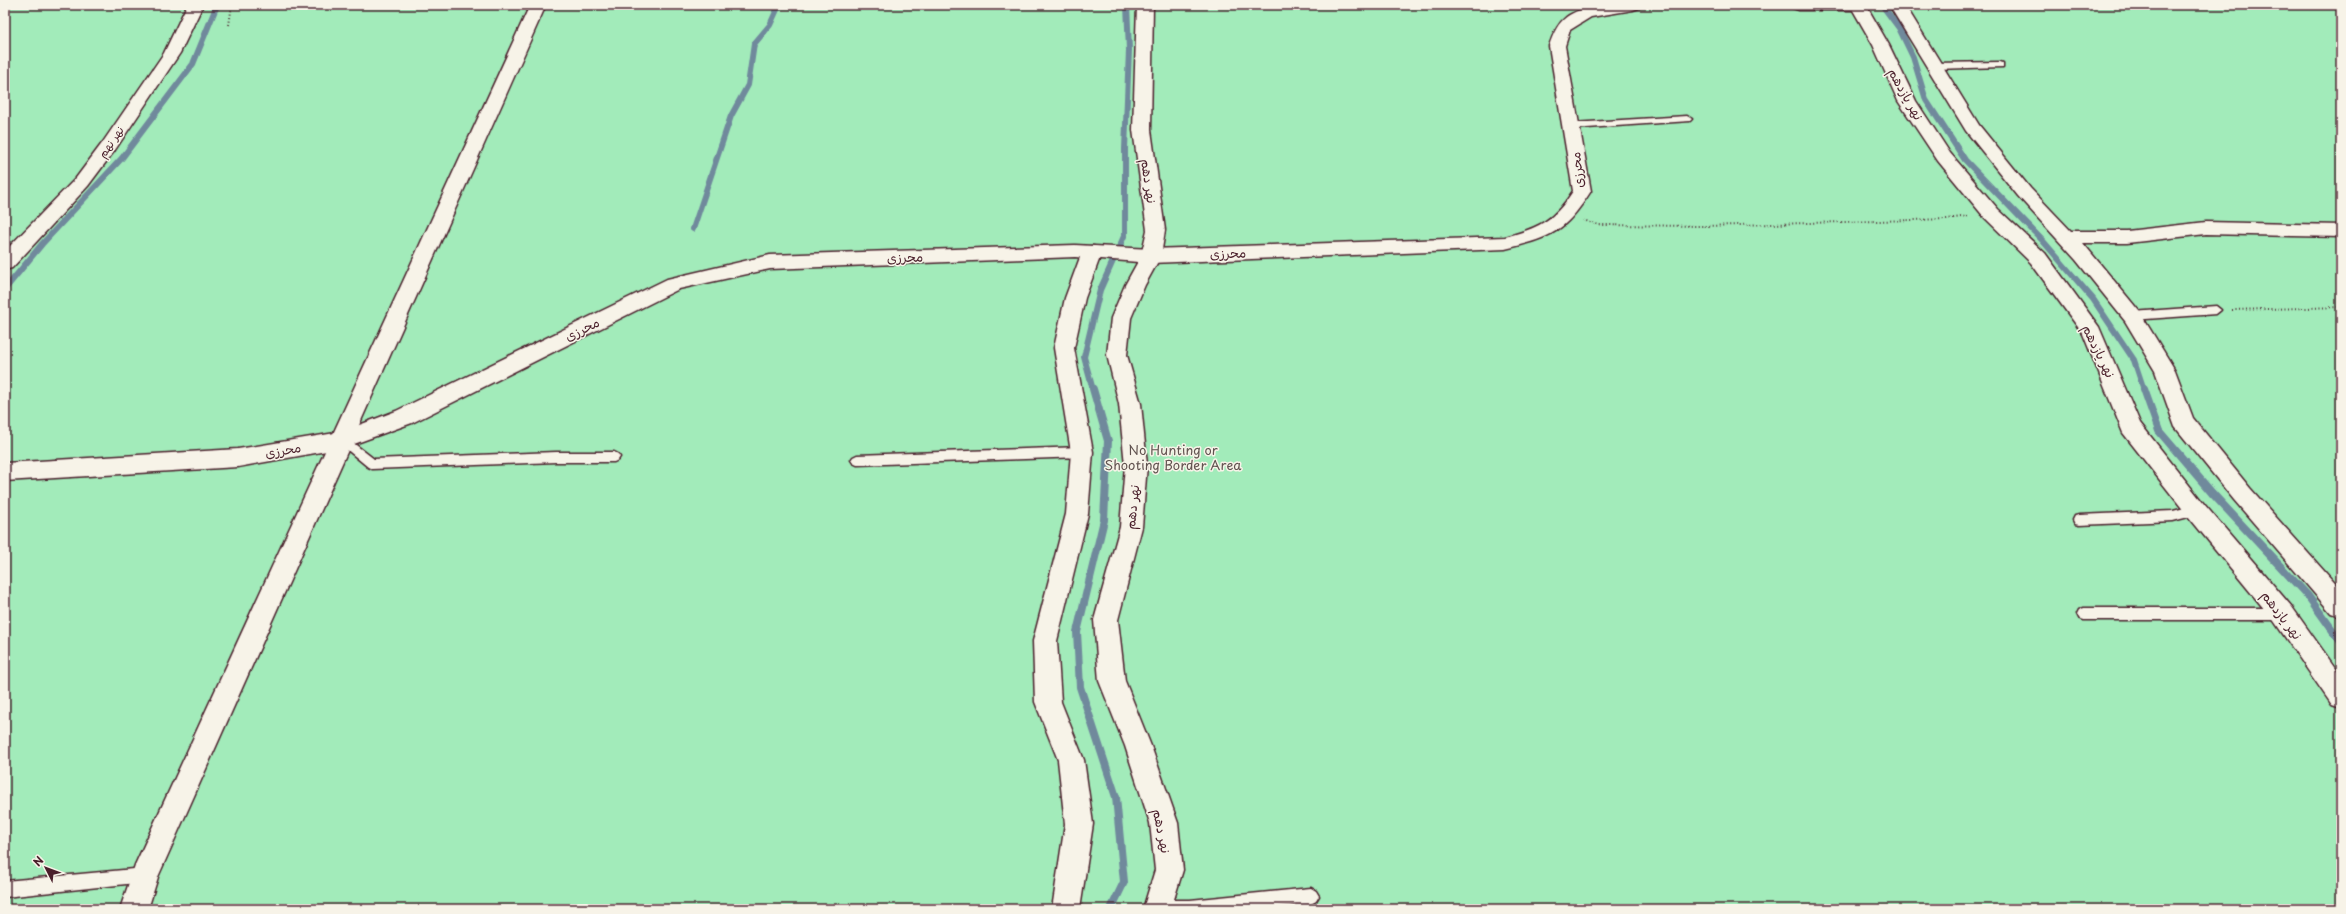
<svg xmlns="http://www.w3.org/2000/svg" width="2346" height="914" font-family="'Playpen Sans','Playpen Sans Arabic',sans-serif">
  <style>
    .green { fill: #a2ebba; stroke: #768572 }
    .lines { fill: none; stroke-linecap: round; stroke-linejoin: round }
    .stream-far1 { stroke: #6f899c; stroke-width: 6 }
    .stream { stroke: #6f899c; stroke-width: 8 }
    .service-casing { stroke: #4a1f2b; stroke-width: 3 }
    .minor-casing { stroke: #4a1f2b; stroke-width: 3 }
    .tertiary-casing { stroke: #4a1f2b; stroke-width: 3 }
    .path { stroke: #4a1f2b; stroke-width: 2; stroke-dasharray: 1 2.5; stroke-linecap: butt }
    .service { fill: #f7f3e8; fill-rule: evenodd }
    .minor { fill: #f7f3e8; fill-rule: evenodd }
    .tertiary { fill: #f7f3e8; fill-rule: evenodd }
    .labels { text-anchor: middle; stroke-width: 3; stroke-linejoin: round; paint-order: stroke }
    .far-street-label { font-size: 11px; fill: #4a1f2b; stroke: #f7f3e8 }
    .street-label { font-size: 13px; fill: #4a1f2b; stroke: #f7f3e8 }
    .park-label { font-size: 13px; fill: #60524f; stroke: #f7f3e8 }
  </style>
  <rect width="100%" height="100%" fill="#f7f3e8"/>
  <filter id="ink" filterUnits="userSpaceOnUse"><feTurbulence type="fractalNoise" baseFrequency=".025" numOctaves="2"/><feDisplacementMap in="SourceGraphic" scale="8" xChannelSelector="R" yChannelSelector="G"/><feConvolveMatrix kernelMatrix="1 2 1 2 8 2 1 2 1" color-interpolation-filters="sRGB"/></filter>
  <g filter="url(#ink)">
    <rect class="green" x="5" y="5" width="2336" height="904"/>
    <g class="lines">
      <g class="stream-far1">
        <polyline points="1882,5 1899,28 1913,57 1926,100 1965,160 2043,241 2093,299 2134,360 2144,390"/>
        <polyline points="693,229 731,116 748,85 754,44 770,25 779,5"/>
        <polyline points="5,289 42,244 122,158 193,64 217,5"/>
        <polyline points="1093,390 1084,357 1100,290 1125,234 1125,149 1129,50 1127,5"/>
      </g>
      <g class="stream">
        <polyline points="1093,389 1108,441 1104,520 1077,632 1080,687 1116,797 1124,882 1111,909"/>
        <polyline points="2144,389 2159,431 2212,493 2308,596 2341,642"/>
      </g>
      <defs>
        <g id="service">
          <polygon points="2000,62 2003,63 2003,67 1934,69 1929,66 1934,63"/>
          <polygon points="1687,116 1692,119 1690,121 1572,129 1567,126 1572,123"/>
          <polygon points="2216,306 2221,310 2216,314 2132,320 2127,316 2132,312"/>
          <polygon points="343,435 374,459 556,452 614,452 618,454 620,457 618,460 614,462 556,462 372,469 368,467 339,443 337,440"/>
          <polygon points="1082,447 1086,449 1088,452 1086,455 1082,457 857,465 853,463 851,460 853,457 857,455"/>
          <polygon points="2196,505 2200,506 2202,510 2200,514 2173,521 2079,525 2075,524 2073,520 2075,516 2079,515 2173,511"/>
          <polygon points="2084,608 2283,608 2288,610 2290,614 2288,618 2283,620 2084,620 2079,618 2077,614 2079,610"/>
          <polygon points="145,868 150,870 153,875 150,880 145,882 5,897 5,881"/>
          <polygon points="1311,888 1316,891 1319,896 1316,901 1311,904 1257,909 1149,908 1152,903 1157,900 1190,900"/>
        </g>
        <g id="minor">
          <polygon points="187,5 203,5 180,53 115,150 88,186 12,268 5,270 5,251 76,178 103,142 164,53"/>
          <polygon points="530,5 546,5 158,877 148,909 120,909 135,865"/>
          <polygon points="1137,5 1153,5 1151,130 1165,230 1161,256 1145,285 1131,318 1127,355 1141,404 1147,465 1142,527 1118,620 1125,681 1151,746 1178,823 1183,870 1171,909 1143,909 1155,870 1150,823 1125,746 1099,681 1094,620 1120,527 1125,465 1119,404 1107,355 1111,318 1125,285 1141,256 1147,230 1133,130"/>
          <polygon points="1850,5 1866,5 1889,45 1916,101 1950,153 1998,209 2045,253 2099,327 2140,423 2204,504 2292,607 2341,676 2341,708 2332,705 2274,621 2188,516 2123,433 2083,334 2031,263 1984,217 1938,161 1898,101 1873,45"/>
          <polygon points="1889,5 1905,5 1979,125 2030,188 2071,231 2127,231 2206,222 2341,225 2341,237 2206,234 2127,243 2083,243 2139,311 2175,370 2193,418 2250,488 2341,590 2341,617 2332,614 2234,500 2175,427 2155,371 2125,321 2076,260 2018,196 1966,131"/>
          <polygon points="1092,246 1099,247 1102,252 1085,298 1074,348 1093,452 1088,514 1057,641 1061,702 1084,760 1093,824 1080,909 1052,909 1065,824 1058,760 1035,702 1033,641 1066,514 1071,452 1054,348 1065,298 1082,252 1085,247"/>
        </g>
        <g id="tertiary">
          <path d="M 1599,5 L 1641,5 L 1639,8 L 1633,10 L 1591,17 L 1570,30 L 1565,46 L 1591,191 C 1564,233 1552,237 1505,249 L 1151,263 L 1075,257 L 770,269 L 679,289 L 412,423 L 343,448 L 238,467 L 5,481 L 5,463 L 238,449 L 341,432 L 396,411 L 667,279 L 770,255 L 1075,245 L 1151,249 L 1505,237 C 1539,228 1554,221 1573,191 L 1549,46 C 1559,16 1569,12 1599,5 Z"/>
          <polygon points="1791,5 1871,5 1869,8 1863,10 1799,10 1793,8"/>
        </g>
      </defs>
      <use href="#service" class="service-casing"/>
      <use href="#minor" class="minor-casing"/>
      <use href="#tertiary" class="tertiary-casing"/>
      <g class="path">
        <polyline points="229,25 232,5"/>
        <polyline points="1583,220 1599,225 1704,226 1947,219 1969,216"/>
        <polyline points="2232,310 2341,307"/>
      </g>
      <use href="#service" class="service"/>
      <use href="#minor" class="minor"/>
      <use href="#tertiary" class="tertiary"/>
    </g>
  </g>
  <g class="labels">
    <g class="far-street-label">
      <text transform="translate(111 142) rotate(-55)" y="4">نهر نهم</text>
    </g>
    <g class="street-label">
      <text transform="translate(1906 94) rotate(61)" y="5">نهر یازدهم</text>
      <text transform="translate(1577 170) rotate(-96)" y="5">محرزی</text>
      <text transform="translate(1149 181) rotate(82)" y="5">نهر دهم</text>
      <text transform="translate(1228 253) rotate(-2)" y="5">محرزی</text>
      <text transform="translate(905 257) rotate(-2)" y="5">محرزی</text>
      <text transform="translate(582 329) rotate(-26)" y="5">محرزی</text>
      <text transform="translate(2099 351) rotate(64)" y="5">نهر یازدهم</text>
      <text transform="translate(283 450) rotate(-10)" y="5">محرزی</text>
      <text transform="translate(1132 507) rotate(-84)" y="5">نهر دهم</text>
      <text transform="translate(2282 615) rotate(53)" y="5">نهر یازدهم</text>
      <text transform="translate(1162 831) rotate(79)" y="5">نهر دهم</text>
    </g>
    <g class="park-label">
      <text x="1173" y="455">No Hunting or<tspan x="1173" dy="15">Shooting Border Area</tspan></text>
    </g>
  </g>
  <rect width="2346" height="914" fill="none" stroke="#f7f3e8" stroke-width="20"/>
  <rect x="10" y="10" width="2326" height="894" fill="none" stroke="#4a1f2b" stroke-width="1.5" filter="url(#ink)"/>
  <g transform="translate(46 868) rotate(312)" stroke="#f7f3e8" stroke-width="3" paint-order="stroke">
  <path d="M0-3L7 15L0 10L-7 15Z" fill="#4a1f2b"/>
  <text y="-6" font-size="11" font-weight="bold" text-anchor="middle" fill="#4a1f2b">N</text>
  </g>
</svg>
